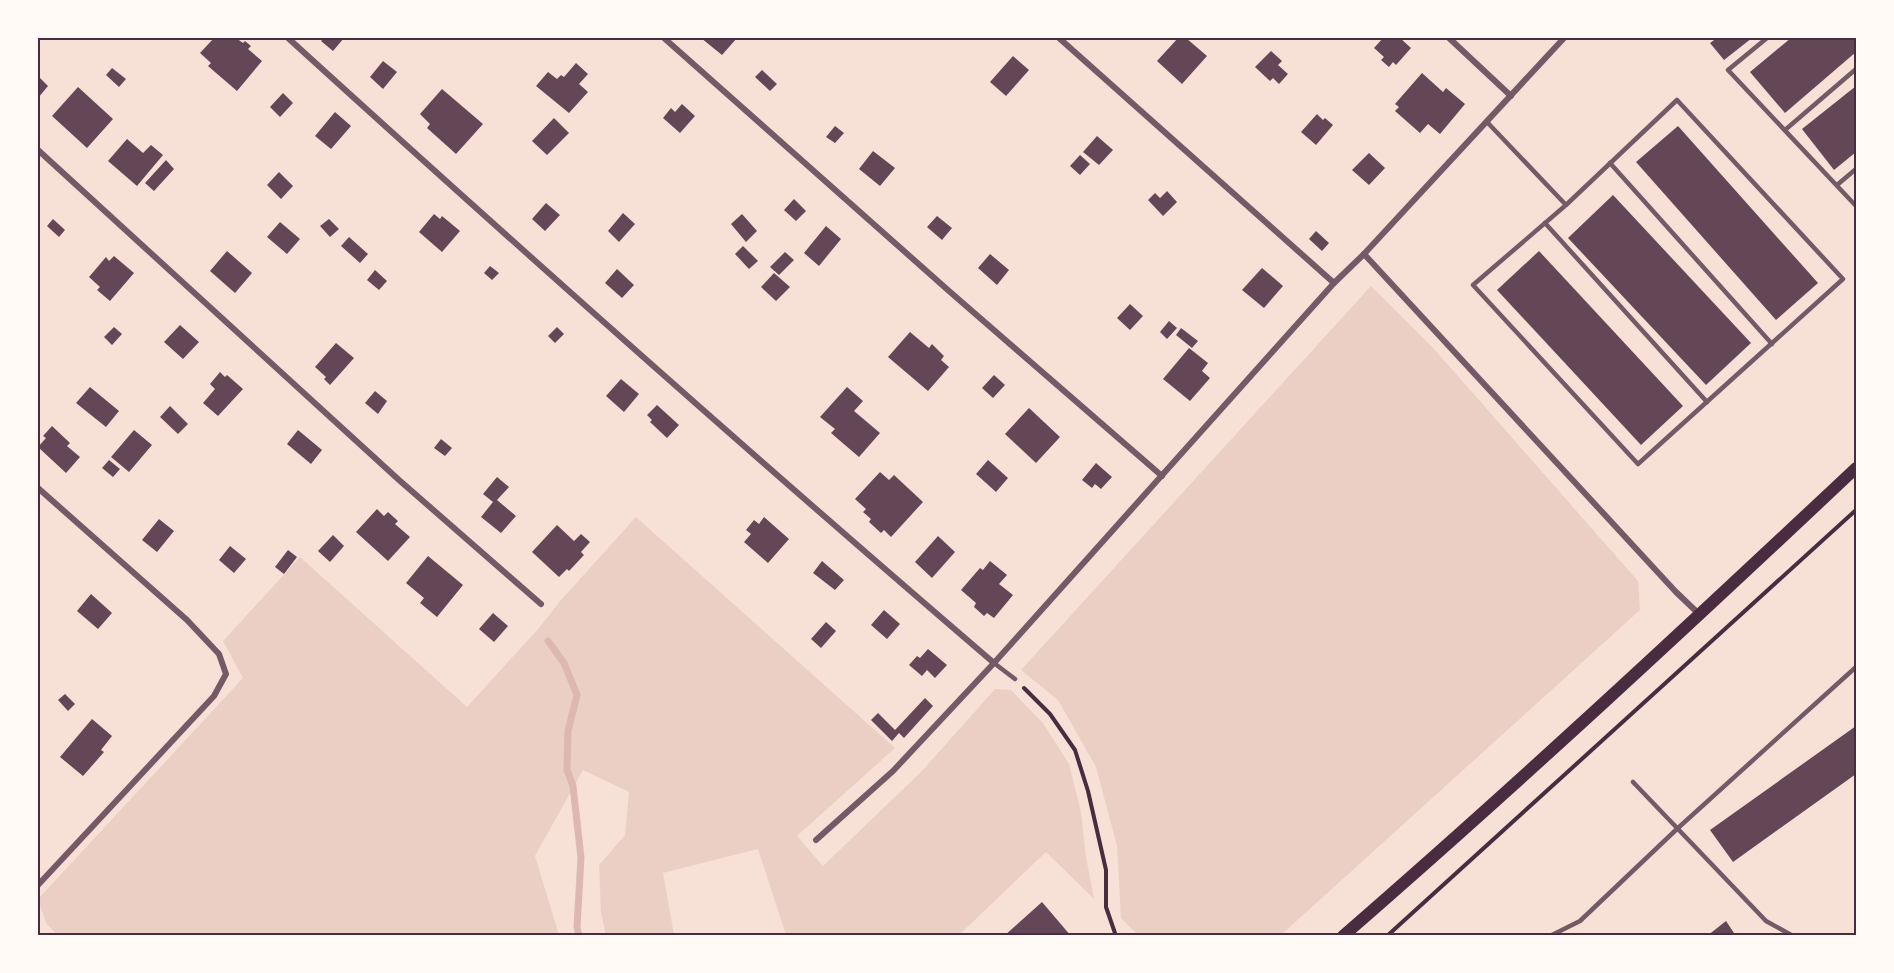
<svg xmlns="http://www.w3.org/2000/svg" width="1894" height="973" font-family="'Alegreya Sans',sans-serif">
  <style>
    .green { fill: #ebcfc5 }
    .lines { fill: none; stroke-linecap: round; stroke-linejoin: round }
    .stream { stroke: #dcb8b0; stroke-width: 7 }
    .building { fill: #644757 }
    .path { stroke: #4a2c40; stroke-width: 4 }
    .service { stroke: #755966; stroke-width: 4.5 }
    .minor { stroke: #755966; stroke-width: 6 }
    .secondary { stroke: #4a2c40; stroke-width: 12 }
    .neatline { fill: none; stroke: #4a2c40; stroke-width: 2 }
  </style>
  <rect width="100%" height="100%" fill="#f7e1d7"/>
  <g class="green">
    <polygon points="1371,286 1435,350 1638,581 1640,610 1281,935 1138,935 1121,918 1117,846 1096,767 1058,700 1021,670"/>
    <polygon points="636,517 895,748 797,836 823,866 922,771 995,689 1011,690 1043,723 1069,764 1081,812 1086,857 1094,899 1046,852 959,935 786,935 758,849 663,873 674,935 606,935 601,913 599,865 625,835 629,792 583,770 535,856 559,935 58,936 46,923 38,899 243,678 223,641 300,557 467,707 539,628 561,600"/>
  </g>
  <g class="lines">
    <polyline class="stream" points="548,641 564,663 577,695 568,731 567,770 573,786 581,858 577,927 579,936"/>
  </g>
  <g class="building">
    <polygon points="214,38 228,38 231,40 236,38 243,43 245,41 251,46 248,49 262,61 237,91 208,66 211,63 200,53"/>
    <polygon points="324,38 344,38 333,51 321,41"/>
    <polygon points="701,38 737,38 722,55"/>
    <polygon points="1178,38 1186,38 1207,56 1182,84 1157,61"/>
    <polygon points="1383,38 1400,38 1411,48 1396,65 1393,62 1389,67 1381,60 1384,57 1374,48"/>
    <polygon points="1717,38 1752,38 1724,60 1710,43"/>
    <polygon points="1791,38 1856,38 1856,52 1785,113 1750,72"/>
    <polygon points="1271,51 1282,61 1278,65 1288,74 1279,84 1273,78 1270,81 1255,67"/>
    <polygon points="1013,56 1029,70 1006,96 990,82"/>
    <polygon points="383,61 397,72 383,89 370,77"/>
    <polygon points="576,63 588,74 579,84 588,92 569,113 536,86 548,72 557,79 561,75 564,77"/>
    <polygon points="112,68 126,79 119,87 106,75"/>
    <polygon points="762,70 777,84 770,91 755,77"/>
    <polygon points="1422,73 1443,92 1446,88 1465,104 1440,134 1428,124 1420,133 1395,111 1399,107 1395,104"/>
    <polygon points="38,76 48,86 38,98"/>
    <polygon points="1856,86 1856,152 1834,170 1802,129"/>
    <polygon points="78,87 113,119 87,148 52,116"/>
    <polygon points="442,89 483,124 456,154 427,128 430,124 420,114"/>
    <polygon points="283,93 293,103 280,117 270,107"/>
    <polygon points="682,104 695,116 680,133 663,118 671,108 675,112"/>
    <polygon points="335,112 351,126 331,149 315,136"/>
    <polygon points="1317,114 1323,120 1325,118 1333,125 1316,145 1301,132"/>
    <polygon points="554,118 569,133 547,155 532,141"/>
    <polygon points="835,126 844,133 835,143 826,137"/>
    <polygon points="1678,126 1818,283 1776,320 1636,162"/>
    <polygon points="1097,136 1113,150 1099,165 1083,152"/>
    <polygon points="127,139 143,153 151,145 163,155 137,186 108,161"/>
    <polygon points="873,151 895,168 880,186 859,169"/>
    <polygon points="1369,153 1385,168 1369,185 1352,170"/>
    <polygon points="1080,155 1090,164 1080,175 1070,166"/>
    <polygon points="166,160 174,169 154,191 145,183"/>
    <polygon points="279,172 293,186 281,199 267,185"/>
    <polygon points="1167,191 1177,202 1163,216 1148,200 1155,193 1160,198"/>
    <polygon points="1613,195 1751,343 1706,385 1568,238"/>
    <polygon points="794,199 806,211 796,221 784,210"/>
    <polygon points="546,203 560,215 545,231 532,219"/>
    <polygon points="623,213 635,224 619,242 608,231"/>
    <polygon points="434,214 440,219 442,216 460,231 442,252 419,232"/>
    <polygon points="742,214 757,231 746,242 731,224"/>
    <polygon points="937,216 952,228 942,240 927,227"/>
    <polygon points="53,219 65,230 59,237 47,226"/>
    <polygon points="329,219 339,229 330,237 320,226"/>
    <polygon points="280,222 300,239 287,254 267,237"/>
    <polygon points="826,226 841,239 819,266 804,253"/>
    <polygon points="1316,231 1329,243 1322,251 1309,239"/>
    <polygon points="349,237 368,254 360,263 341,246"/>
    <polygon points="743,246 758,261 749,269 735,254"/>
    <polygon points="227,251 252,273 235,293 210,271"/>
    <polygon points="1539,251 1683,406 1641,445 1497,290"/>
    <polygon points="785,252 794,260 779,275 770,267"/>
    <polygon points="990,254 1009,270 997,285 978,268"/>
    <polygon points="114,256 134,273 110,301 97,290 100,287 89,277 106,257 109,261"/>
    <polygon points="490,266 499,273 492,280 484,273"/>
    <polygon points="1262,268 1283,286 1264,308 1242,290"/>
    <polygon points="617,269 634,285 622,298 605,283"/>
    <polygon points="375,270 387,281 379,290 367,280"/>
    <polygon points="774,273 790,287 776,301 761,287"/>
    <polygon points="1130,304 1143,316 1130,330 1117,318"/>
    <polygon points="1169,321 1177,328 1167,339 1160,332"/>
    <polygon points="180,325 199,342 183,359 164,342"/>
    <polygon points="114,327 122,334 112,345 104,337"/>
    <polygon points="557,327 564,334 555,343 548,336"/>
    <polygon points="1181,328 1198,341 1192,348 1176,335"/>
    <polygon points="910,332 929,348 932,344 944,356 941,360 949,367 928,391 888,357"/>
    <polygon points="336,343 354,358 330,385 324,379 326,377 315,367"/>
    <polygon points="1189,348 1208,363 1202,371 1210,378 1190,401 1163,379"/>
    <polygon points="220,372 225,377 227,375 243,389 218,416 203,403 215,389 210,384"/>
    <polygon points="994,375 1005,385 993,398 982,388"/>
    <polygon points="621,379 639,394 624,412 606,396"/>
    <polygon points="90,387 119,411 106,427 76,403"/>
    <polygon points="847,387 863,401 854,411 880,433 859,457 831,433 835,429 820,417"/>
    <polygon points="375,391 387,401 378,414 365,403"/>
    <polygon points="657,405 679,425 667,438 650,422 652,420 647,415"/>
    <polygon points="170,406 188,424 178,434 160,417"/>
    <polygon points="1029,408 1060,437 1036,463 1005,434"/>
    <polygon points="52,426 70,443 67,446 80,457 66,473 38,447 46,438 43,436"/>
    <polygon points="134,430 152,445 129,472 111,457"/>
    <polygon points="298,430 322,450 311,464 287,444"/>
    <polygon points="441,439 452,448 445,456 434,448"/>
    <polygon points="109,460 120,469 113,477 102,468"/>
    <polygon points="988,460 1008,478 996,492 976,474"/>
    <polygon points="1096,463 1112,477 1101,489 1095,484 1092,488 1082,480"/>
    <polygon points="880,472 889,480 894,475 923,502 891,537 884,530 881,533 869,522 871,519 863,512 866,509 855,499"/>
    <polygon points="497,477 509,487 497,500 516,516 501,533 481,517 493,502 483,494"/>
    <polygon points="377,509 384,516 388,512 398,521 395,524 410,537 388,561 356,532"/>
    <polygon points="764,517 789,539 768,563 744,542 751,534 746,530 754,520 759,524"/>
    <polygon points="159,519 174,531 157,552 142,540"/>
    <polygon points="557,525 574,541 581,534 590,542 581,552 584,555 569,571 567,569 559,577 532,552"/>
    <polygon points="333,535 344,546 330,562 318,551"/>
    <polygon points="938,536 955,552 932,578 915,562"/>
    <polygon points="230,546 246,559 234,573 219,560"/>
    <polygon points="288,550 297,557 284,574 275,567"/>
    <polygon points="428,556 463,585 437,617 420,603 424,598 406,583"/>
    <polygon points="822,561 844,580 835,590 813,573"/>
    <polygon points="990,561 1007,575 999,584 1013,595 994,618 987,613 984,616 974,607 976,603 961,590 980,568 983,570"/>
    <polygon points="91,594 112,613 98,629 77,611"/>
    <polygon points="884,610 900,624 887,639 871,625"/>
    <polygon points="493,613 508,626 494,642 479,629"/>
    <polygon points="826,622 836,631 821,648 811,639"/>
    <polygon points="928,649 947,665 935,678 927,670 922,676 909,665 917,656 920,658"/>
    <polygon points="65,694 75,704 68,711 58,700"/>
    <polygon points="925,698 933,706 904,738 899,733 892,741 871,720 878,713 895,730"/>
    <polygon points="92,719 112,736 101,750 104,752 83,776 60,757"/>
    <polygon points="1856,726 1856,774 1733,862 1710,830"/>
    <polygon points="1042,902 1071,936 1004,936"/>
    <polygon points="1726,921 1736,936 1707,936"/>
  </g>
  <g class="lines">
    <g class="path">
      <polyline points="1024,688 1050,714 1075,750 1088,791 1106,870 1106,907 1116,936"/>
      <polyline points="1387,936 1856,510"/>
    </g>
    <g class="service">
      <polyline points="1767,38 1728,70 1856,206"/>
      <polyline points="1487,122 1566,205 1473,285 1638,464 1843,279 1677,100 1566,205"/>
      <polyline points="1785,130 1856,69"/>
      <polyline points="1610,163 1772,344"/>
      <polyline points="1837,185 1856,169"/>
      <polyline points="1545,223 1707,402"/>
      <polyline points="994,663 1015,679"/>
      <polyline points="1633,782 1766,921 1793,936"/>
      <polyline points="1550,936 1580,921 1678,828 1856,667"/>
    </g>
    <g class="minor">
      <path d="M 288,38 C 520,249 755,458 994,663"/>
      <polyline points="664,38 949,291 1162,476"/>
      <polyline points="1059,38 1334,283"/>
      <polyline points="1449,38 1511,96"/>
      <polyline points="38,150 399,480 541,604"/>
      <polyline points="1364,254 1676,592 1699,614"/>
      <polyline points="38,488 187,620 219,654 226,674 214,696 38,885"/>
      <polyline points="816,840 893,771 994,663 1334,283 1364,254 1564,38"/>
    </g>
    <path class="secondary" d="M 1343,936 C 1518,784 1688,626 1856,468"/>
  </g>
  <rect width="1894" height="973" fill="none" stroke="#fffaf5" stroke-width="78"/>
  <rect x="39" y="39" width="1816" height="895" class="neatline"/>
</svg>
